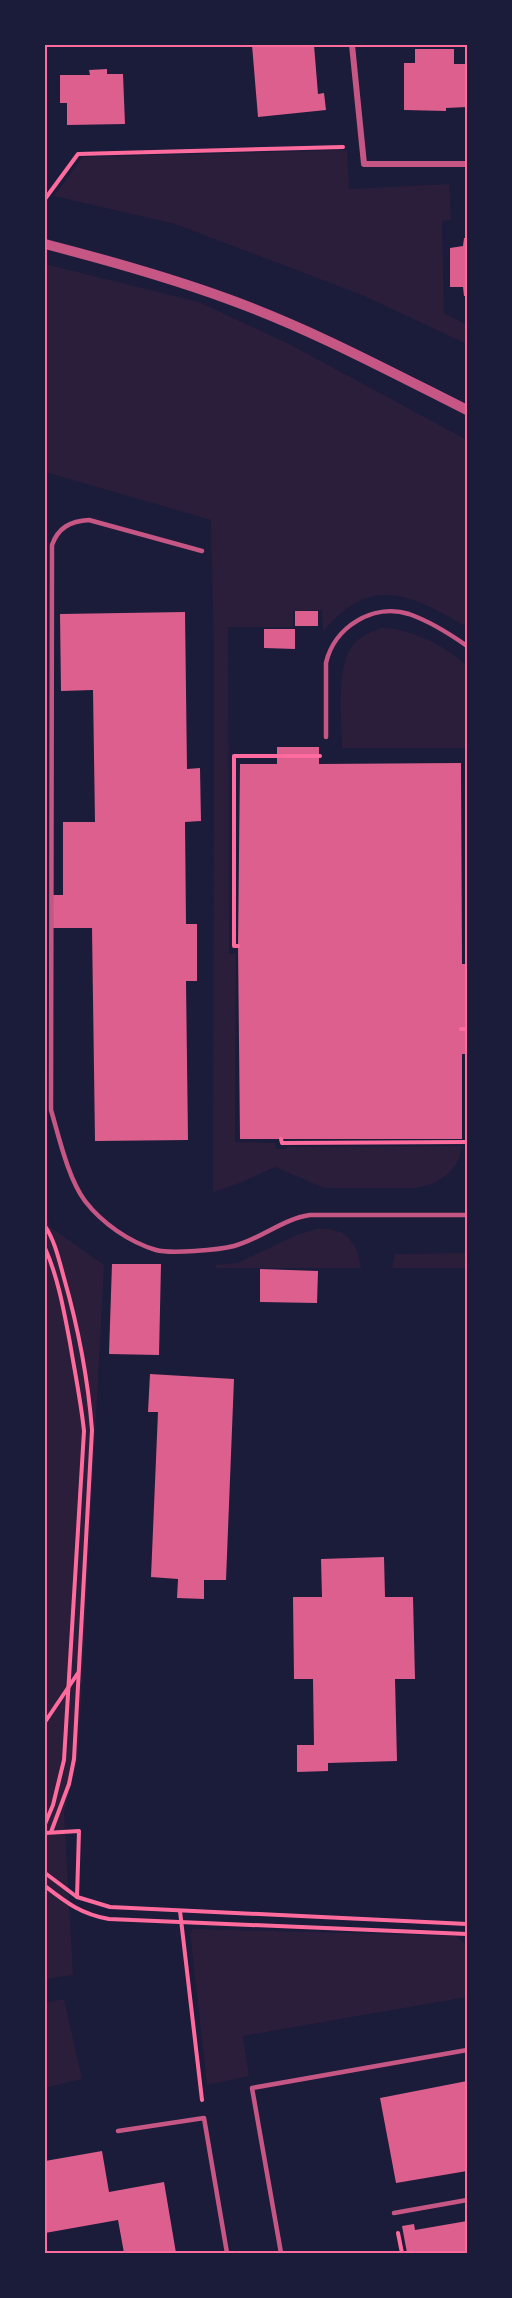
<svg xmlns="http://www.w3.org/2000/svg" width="512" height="2298" font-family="Karla,sans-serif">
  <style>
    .green { fill: #2a1e3b }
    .building { fill: #dd5f8e }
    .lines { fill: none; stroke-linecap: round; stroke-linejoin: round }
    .path { stroke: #ff6b9d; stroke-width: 4 }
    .service { stroke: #c65784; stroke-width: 4.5 }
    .minor { stroke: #c65784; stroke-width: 6 }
    .tertiary { stroke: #c65784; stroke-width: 10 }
    .neatline { fill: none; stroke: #ff6b9d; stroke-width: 2 }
  </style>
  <rect width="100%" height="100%" fill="#1b1b3a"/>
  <g class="green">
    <polygon points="347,150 349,189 449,184 451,220 442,221 444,313 467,325 467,344 362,295 175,224 54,196 83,157"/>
    <path d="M 45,264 L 199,302 L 291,345 L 467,440 L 467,627 C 411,595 371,573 323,632 L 322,610 L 293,611 L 293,627 L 228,627 L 229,954 L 236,954 L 235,1142 L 275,1143 L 276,1149 L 286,1149 L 287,1147 L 461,1146 C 462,1170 436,1186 415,1188 L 324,1188 L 275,1167 L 240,1183 L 213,1192 L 214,659 L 211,520 L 45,472 Z"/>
    <path d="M 381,628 C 408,627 448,647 467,666 L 467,748 L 342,748 C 342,721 335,667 353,645 C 360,636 371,632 381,628 Z"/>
    <polygon points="45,1209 50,1227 104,1265 78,1759 64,1812 73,1975 45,1979"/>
    <path d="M 316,1229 C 345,1227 357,1240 361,1268 L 216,1268 L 216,1265 L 238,1263 L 294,1236 Z"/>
    <polygon points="467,1253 467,1268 392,1268 395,1254"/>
    <polygon points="193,1929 456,1936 467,1945 467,1997 243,2036 249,2076 207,2085 190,1933"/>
    <polygon points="64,1999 82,2079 45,2088 45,2003"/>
  </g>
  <g class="building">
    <polygon points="252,45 314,45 318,94 324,93 326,110 258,117"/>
    <polygon points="415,49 454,49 454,64 467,64 467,107 446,108 446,111 404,110 404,63 415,63"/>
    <polygon points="107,69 107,74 123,74 125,124 67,125 67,103 60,103 60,75 90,75 89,70"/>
    <polygon points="464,238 467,238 467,296 464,296 463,287 450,287 450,248 463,246"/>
    <rect x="295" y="611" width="23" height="15"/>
    <polygon points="185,612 187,769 200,768 201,821 185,822 186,924 197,924 197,981 186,981 188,1140 95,1141 92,928 53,928 52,895 63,895 63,822 95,822 93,690 61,691 60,614"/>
    <polygon points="264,629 295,629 295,649 264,648"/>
    <polygon points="277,747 319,747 319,764 461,763 462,964 467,964 467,1054 462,1054 462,1139 240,1139 238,946 240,764 277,764"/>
    <polygon points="112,1264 161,1264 159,1355 109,1354"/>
    <polygon points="260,1269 318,1271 317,1303 260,1302"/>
    <polygon points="150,1374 234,1379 226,1580 204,1580 204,1599 177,1598 178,1579 151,1577 158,1412 148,1412"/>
    <polygon points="384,1557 385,1597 413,1597 415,1679 395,1679 397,1761 328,1763 328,1771 297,1772 297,1745 314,1745 313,1679 294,1679 293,1597 322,1597 321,1559"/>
    <polygon points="467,2081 467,2171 396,2183 380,2098"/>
    <polygon points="102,2151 109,2192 164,2182 176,2253 124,2253 118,2220 45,2233 45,2161"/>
    <polygon points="467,2221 467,2253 407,2253 402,2226 414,2224 415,2230"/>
  </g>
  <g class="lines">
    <g class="path">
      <polyline points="45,199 78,154 343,147"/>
      <polyline points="238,946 234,946 234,756 320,756"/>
      <polyline points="461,1029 467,1029"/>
      <polyline points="281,1139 282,1143 467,1142"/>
      <path d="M 45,1226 C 55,1241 59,1260 64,1278 C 78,1327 88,1379 92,1430 L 74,1759 L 69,1784 L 51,1832"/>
      <path d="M 45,1248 C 58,1277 64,1311 70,1343 C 75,1373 81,1402 84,1431 L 64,1760 L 53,1805 L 45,1824"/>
      <polyline points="45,1722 78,1673"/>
      <polyline points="45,1833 79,1831 77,1897"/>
      <polyline points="45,1873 77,1897 110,1907 467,1924"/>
      <path d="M 45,1886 C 67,1903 81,1914 109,1919 L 467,1934"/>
      <polyline points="180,1911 202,2100"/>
      <polyline points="398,2233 402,2253"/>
    </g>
    <g class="service">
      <path d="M 202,551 L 89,520 C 70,521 58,528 52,545 L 51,1110 C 59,1137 68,1178 85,1201 C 102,1223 129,1242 156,1250 C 170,1254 219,1250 234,1246 C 261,1239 282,1219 310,1215 L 467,1215"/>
      <path d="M 326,737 L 326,663 C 334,627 373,603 409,614 C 429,621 450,634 467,646"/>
      <polyline points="118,2131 204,2118 227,2253"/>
      <polyline points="394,2213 467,2200"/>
      <polyline points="281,2253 252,2088 467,2050"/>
    </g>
    <polyline class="minor" points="352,45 364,164 467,164"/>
    <path class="tertiary" d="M 45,244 C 107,260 168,277 228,299 C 311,329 389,371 467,410"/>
  </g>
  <rect width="512" height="2298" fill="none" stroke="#1b1b3a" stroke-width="93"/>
  <rect x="46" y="46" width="420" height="2206" class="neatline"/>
</svg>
